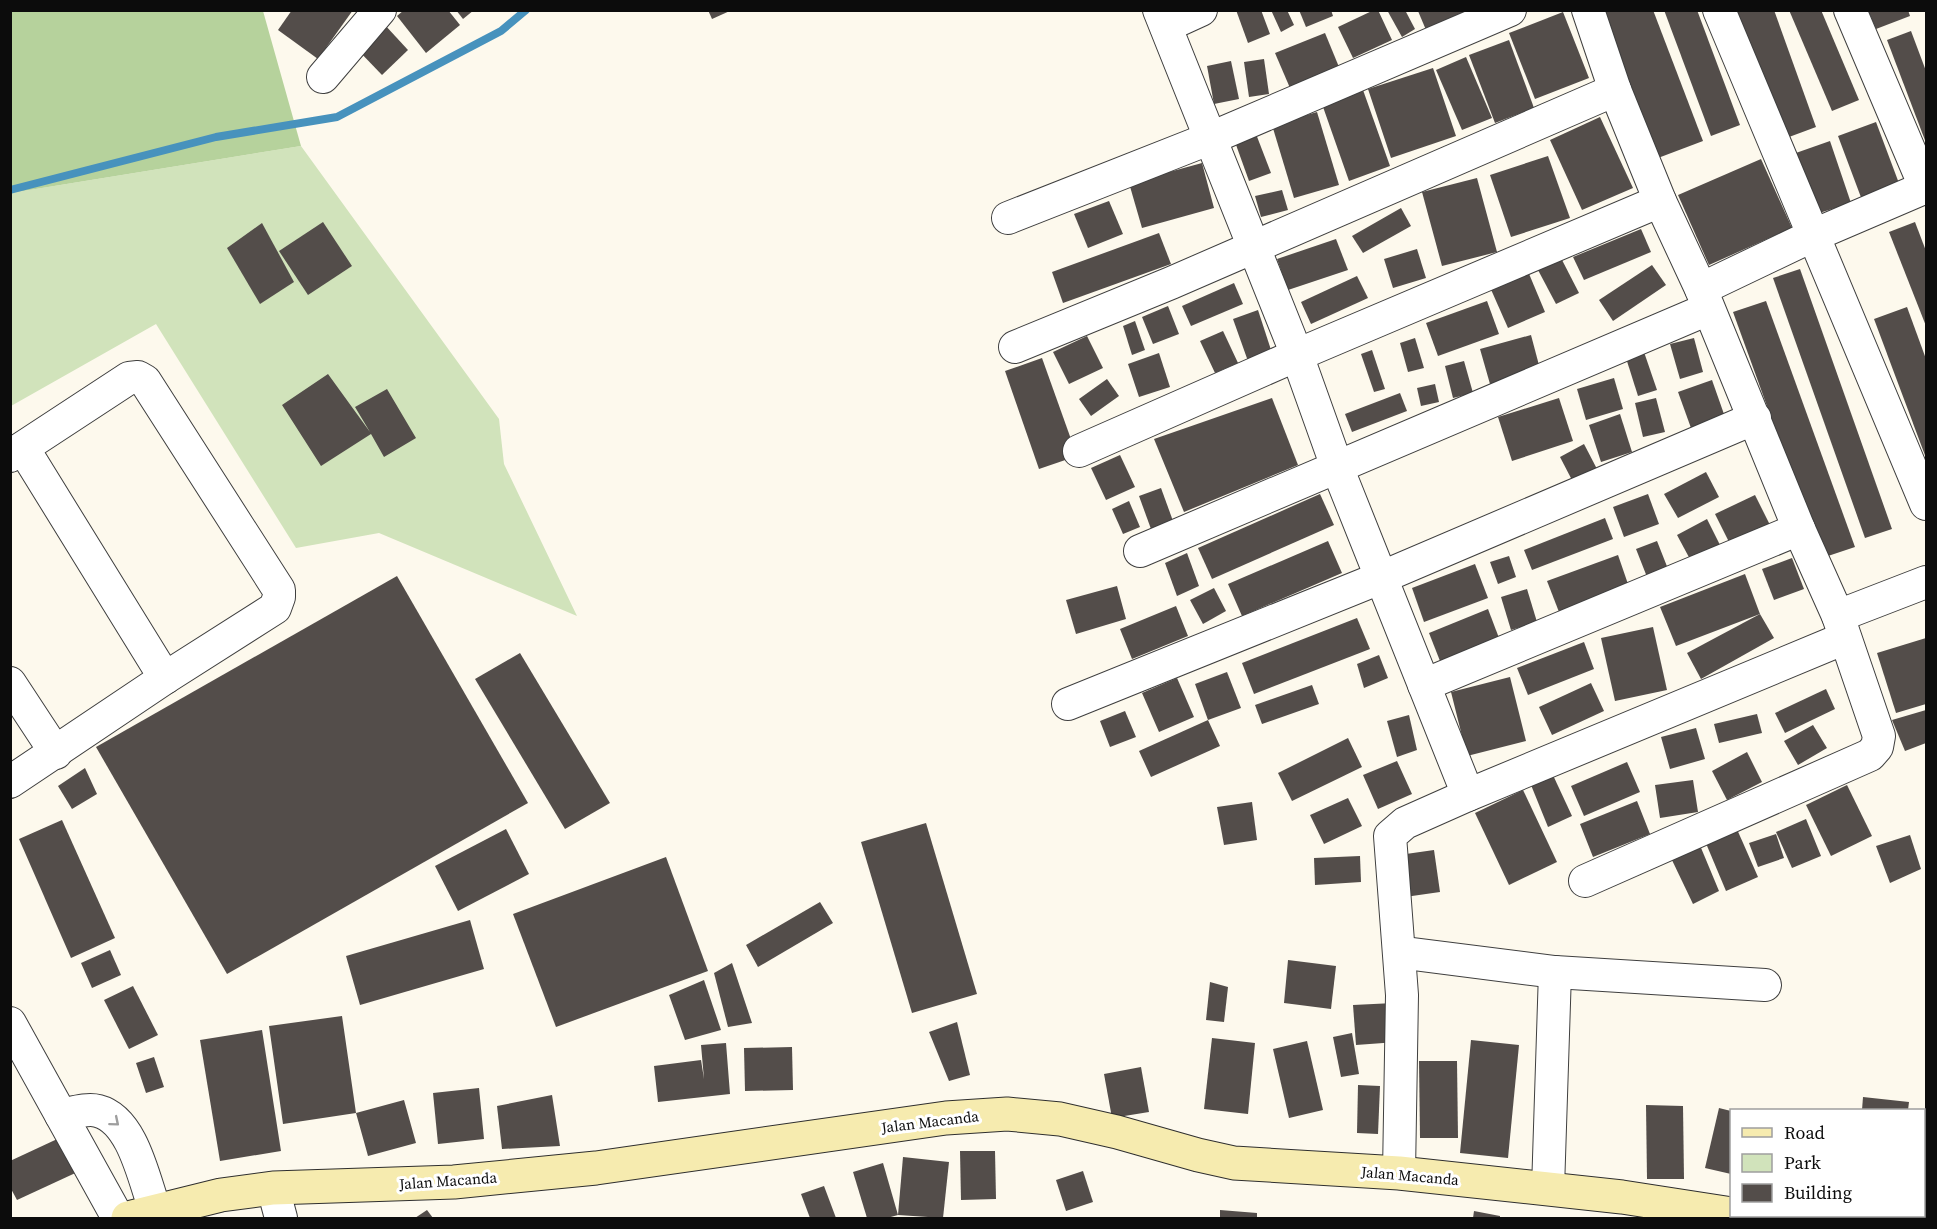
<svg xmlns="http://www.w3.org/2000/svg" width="1937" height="1229" font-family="'Source Serif 4',serif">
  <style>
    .green { fill: #d1e3bb }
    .forest { fill: #b6d29c }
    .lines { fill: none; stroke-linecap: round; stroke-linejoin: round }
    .stream { stroke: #4792bd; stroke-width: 8 }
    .building { fill: #534d4a }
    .street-casing { stroke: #3f3f3f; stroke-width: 34 }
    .secondary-casing { stroke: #2e2e2e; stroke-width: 35 }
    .street { stroke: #fff; stroke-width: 32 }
    .secondary { stroke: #f6ebaf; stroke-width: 33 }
    .oneway { stroke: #9e9e9e }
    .labels { text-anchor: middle; stroke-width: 6; stroke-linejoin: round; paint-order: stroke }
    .street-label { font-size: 15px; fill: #0c0c0c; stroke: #fff }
  </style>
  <rect width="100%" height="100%" fill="#fdf9ed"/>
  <polygon class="green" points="301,146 499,419 504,464 577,616 379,533 296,548 156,324 11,406 11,193"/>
  <polygon class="forest" points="11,10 263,11 301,146 11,193"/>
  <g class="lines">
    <polyline class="stream" points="10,190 216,137 337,117 501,31 526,10"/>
  </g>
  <g class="building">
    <polygon points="292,10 353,10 318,59 278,30"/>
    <polygon points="404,10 448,10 460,25 426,53 397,16"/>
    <polygon points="456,10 474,10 463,19"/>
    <polygon points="708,10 732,10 712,19"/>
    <polygon points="1236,10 1261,10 1270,34 1248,43"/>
    <polygon points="1271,10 1287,10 1294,25 1281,32"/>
    <polygon points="1299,10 1331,10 1333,16 1306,27"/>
    <polygon points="1374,10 1378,10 1392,40 1353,58 1338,27"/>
    <polygon points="1387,10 1405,10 1415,29 1402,37"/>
    <polygon points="1602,10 1653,10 1703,141 1658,158"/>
    <polygon points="1664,10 1697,10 1740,125 1711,136"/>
    <polygon points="1733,10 1774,10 1816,127 1781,140"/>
    <polygon points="1789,10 1821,10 1859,100 1832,111"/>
    <polygon points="1868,10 1908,10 1910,16 1876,29"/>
    <polygon points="1418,11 1471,11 1426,30"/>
    <polygon points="1563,12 1589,78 1535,99 1509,33"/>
    <polygon points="384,24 408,50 382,75 357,49"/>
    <polygon points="1911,31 1926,71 1926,143 1887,40"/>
    <polygon points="1325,33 1339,67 1290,88 1275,53"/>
    <polygon points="1509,40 1534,108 1495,123 1469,55"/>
    <polygon points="1466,57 1492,118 1462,130 1436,70"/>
    <polygon points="1264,59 1269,94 1249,97 1244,62"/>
    <polygon points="1231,61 1239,99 1214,104 1207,66"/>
    <polygon points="1433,68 1456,136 1391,158 1368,89"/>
    <polygon points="1363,90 1390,166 1349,181 1322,104"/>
    <polygon points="1317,112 1339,185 1294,198 1272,125"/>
    <polygon points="1600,117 1633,188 1582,210 1550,140"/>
    <polygon points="1876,122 1900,186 1862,200 1838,136"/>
    <polygon points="1256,134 1271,173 1249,181 1235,142"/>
    <polygon points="1830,141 1851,203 1813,215 1793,154"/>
    <polygon points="1548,156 1570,218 1511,237 1490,175"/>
    <polygon points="1761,159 1792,228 1709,265 1678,195"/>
    <polygon points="1202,163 1214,208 1142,228 1129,183"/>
    <polygon points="1477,178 1497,252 1442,266 1422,192"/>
    <polygon points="1282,190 1288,210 1261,217 1255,196"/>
    <polygon points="1109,201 1123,234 1088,248 1074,214"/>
    <polygon points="1401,208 1411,226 1363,253 1352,236"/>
    <polygon points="323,222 352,266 308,295 279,251"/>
    <polygon points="1915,222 1926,251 1926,326 1889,232"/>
    <polygon points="262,223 294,282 260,304 227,248"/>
    <polygon points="1641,229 1651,252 1584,280 1573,257"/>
    <polygon points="1159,233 1171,264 1063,303 1052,272"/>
    <polygon points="1336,239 1348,270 1288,290 1277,259"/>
    <polygon points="1417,249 1426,278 1393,288 1384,259"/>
    <polygon points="1561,258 1579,293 1556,304 1538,270"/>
    <polygon points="1652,265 1666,285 1613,321 1599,300"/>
    <polygon points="1527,269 1545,312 1508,328 1489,285"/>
    <polygon points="1800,269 1892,529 1865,538 1773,278"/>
    <polygon points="1357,276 1368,298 1311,324 1301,302"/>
    <polygon points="1234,283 1243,304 1191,326 1182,306"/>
    <polygon points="1487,301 1499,334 1438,356 1426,323"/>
    <polygon points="1766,301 1855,547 1822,558 1733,312"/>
    <polygon points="1168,306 1179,334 1153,344 1142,317"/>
    <polygon points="1907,307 1926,359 1926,458 1874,319"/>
    <polygon points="1258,310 1273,356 1249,364 1233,319"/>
    <polygon points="1135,321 1145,350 1132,355 1123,326"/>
    <polygon points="1223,331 1238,363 1215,373 1200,341"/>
    <polygon points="1531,335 1540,369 1490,384 1480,349"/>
    <polygon points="1087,336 1103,368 1069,384 1053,352"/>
    <polygon points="1415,338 1424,368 1408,372 1400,343"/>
    <polygon points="1694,338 1703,372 1680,379 1670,344"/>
    <polygon points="1372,350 1385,389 1374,392 1361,354"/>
    <polygon points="1644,352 1657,390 1638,396 1626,358"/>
    <polygon points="1159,353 1170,387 1139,397 1128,364"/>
    <polygon points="1042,358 1077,456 1039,469 1005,371"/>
    <polygon points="1464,361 1473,393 1453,398 1445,366"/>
    <polygon points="328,374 370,432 355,407 387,389 416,438 384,457 371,434 321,466 282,405"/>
    <polygon points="1614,378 1623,409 1586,420 1577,389"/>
    <polygon points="1107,379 1119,396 1091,416 1079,399"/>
    <polygon points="1712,380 1725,417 1691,428 1678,392"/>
    <polygon points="1435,384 1439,402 1421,406 1417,388"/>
    <polygon points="1400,393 1407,411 1352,432 1345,414"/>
    <polygon points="1272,398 1298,465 1184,512 1154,439"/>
    <polygon points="1559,398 1573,441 1512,461 1498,417"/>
    <polygon points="1656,398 1665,432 1643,437 1635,403"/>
    <polygon points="1620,414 1632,452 1601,462 1589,425"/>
    <polygon points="1584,444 1597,469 1573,482 1560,457"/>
    <polygon points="1120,455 1135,487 1106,500 1091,468"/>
    <polygon points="1706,472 1719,497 1678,518 1664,494"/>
    <polygon points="1161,488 1173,521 1151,529 1139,496"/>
    <polygon points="1320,494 1334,525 1212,579 1198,548"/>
    <polygon points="1648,494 1659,524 1624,537 1613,507"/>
    <polygon points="1755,495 1772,529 1732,548 1715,514"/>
    <polygon points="1129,501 1140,527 1123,534 1112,509"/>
    <polygon points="1605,518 1613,539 1532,570 1524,550"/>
    <polygon points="1707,519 1720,545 1691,561 1677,535"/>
    <polygon points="1328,541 1342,573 1242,616 1228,584"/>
    <polygon points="1657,541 1670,574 1649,582 1636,549"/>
    <polygon points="1187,553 1199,586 1177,596 1165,563"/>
    <polygon points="1618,555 1629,587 1559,612 1547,581"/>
    <polygon points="1509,556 1516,577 1498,584 1490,562"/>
    <polygon points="1792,558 1804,589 1774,600 1762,569"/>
    <polygon points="1475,564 1488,598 1424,622 1412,588"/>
    <polygon points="1745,574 1760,614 1676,646 1660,607"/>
    <polygon points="397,576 528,803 227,974 96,747"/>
    <polygon points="1117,586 1126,619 1076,634 1066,600"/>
    <polygon points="1214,588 1226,611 1203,624 1190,600"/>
    <polygon points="1527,589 1537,622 1511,630 1501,597"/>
    <polygon points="1176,606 1188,636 1132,659 1120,629"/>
    <polygon points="1488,609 1499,638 1440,661 1429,633"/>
    <polygon points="1760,614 1774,638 1701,679 1687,653"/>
    <polygon points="1357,618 1370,649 1254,694 1242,663"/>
    <polygon points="1653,627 1667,690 1615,701 1601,638"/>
    <polygon points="1926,638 1926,704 1896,713 1877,653"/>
    <polygon points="1584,642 1594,669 1528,695 1517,668"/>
    <polygon points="520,653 610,803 565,829 475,679"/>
    <polygon points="1379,655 1388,678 1364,688 1357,664"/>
    <polygon points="1227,672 1241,708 1208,720 1195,684"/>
    <polygon points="1510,677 1526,741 1467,756 1451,692"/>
    <polygon points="1177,678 1194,717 1159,732 1142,693"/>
    <polygon points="1591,683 1604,711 1552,735 1539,707"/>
    <polygon points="1312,685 1319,704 1262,724 1255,705"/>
    <polygon points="1826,689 1835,709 1785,733 1775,713"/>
    <polygon points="1926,710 1926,743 1905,751 1892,720"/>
    <polygon points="1125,711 1136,737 1110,747 1100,721"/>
    <polygon points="1757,714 1762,733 1719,743 1714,724"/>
    <polygon points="1409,715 1417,750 1397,757 1387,721"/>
    <polygon points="1208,720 1220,746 1151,777 1139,751"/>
    <polygon points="1813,725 1827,748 1798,765 1784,741"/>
    <polygon points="1696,728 1705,759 1670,769 1661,737"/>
    <polygon points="1348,738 1362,767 1292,801 1278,773"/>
    <polygon points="1747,752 1762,782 1727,800 1712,771"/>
    <polygon points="1397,761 1412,794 1378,809 1363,775"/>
    <polygon points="1627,762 1640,792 1584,816 1571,786"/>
    <polygon points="85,768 97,794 72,809 58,786"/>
    <polygon points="1552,773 1572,816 1548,827 1531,785"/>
    <polygon points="1693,780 1698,812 1660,818 1655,785"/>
    <polygon points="1847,785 1872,836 1831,856 1806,805"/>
    <polygon points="1523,790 1557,862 1509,885 1475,813"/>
    <polygon points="1348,798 1362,826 1324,844 1310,815"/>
    <polygon points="1637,801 1650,834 1593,857 1580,824"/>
    <polygon points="1252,802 1257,840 1224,845 1217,807"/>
    <polygon points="1806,819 1821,856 1792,868 1776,832"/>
    <polygon points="62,820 115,938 71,958 19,839"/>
    <polygon points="926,823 977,994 912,1013 861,842"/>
    <polygon points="1736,827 1758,877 1726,891 1705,841"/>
    <polygon points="506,829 529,874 458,911 435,866"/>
    <polygon points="1776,834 1784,858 1758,867 1749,843"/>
    <polygon points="1910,835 1921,869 1890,883 1876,846"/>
    <polygon points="1699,843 1719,891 1693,904 1671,858"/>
    <polygon points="1434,850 1440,892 1398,898 1392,856"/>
    <polygon points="1360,856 1361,882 1315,885 1314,858"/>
    <polygon points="666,857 708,971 556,1027 513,914"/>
    <polygon points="820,902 833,923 758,967 746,945"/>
    <polygon points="470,920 484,969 360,1005 346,956"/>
    <polygon points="110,950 121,975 92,988 81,963"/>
    <polygon points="1288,960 1336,966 1331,1009 1284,1003"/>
    <polygon points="732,963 752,1023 728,1027 714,973"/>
    <polygon points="704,980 721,1030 685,1040 669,995"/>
    <polygon points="1210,982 1228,987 1224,1022 1206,1020"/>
    <polygon points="133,986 158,1035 129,1049 104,1000"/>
    <polygon points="1394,1003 1397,1042 1356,1045 1353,1005"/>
    <polygon points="342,1016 356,1113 404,1100 416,1143 368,1156 356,1113 283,1124 269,1026"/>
    <polygon points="957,1022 970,1075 949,1081 929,1032"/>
    <polygon points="262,1030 281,1151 220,1161 200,1040"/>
    <polygon points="1352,1033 1359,1074 1341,1077 1333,1037"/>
    <polygon points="1212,1038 1255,1043 1248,1114 1204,1109"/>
    <polygon points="1471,1040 1519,1045 1508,1158 1460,1153"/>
    <polygon points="1307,1041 1323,1110 1289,1118 1273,1049"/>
    <polygon points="726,1043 730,1094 658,1102 654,1066 701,1060 704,1079 701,1045"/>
    <polygon points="792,1047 793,1090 745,1091 744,1048"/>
    <polygon points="154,1057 164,1087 146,1093 136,1063"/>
    <polygon points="1419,1061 1457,1061 1458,1138 1420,1138"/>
    <polygon points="1141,1067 1149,1112 1112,1118 1104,1074"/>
    <polygon points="1358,1085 1380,1086 1378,1134 1357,1133"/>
    <polygon points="479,1088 484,1139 438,1144 433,1093"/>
    <polygon points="552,1095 560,1146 502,1149 497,1106"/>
    <polygon points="1863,1097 1909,1102 1908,1110 1862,1110"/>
    <polygon points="1646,1105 1683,1106 1684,1179 1647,1179"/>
    <polygon points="1719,1108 1731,1111 1731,1174 1705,1168"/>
    <polygon points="68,1134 84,1169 17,1200 10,1187 10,1161"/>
    <polygon points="960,1151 995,1151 996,1199 961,1200"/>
    <polygon points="903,1157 949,1162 943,1218 898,1215"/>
    <polygon points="883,1163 898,1215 887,1218 867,1218 853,1172"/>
    <polygon points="1083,1171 1093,1202 1066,1211 1056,1180"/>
    <polygon points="824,1186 836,1218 810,1218 801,1194"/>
    <polygon points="1924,1192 1926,1192 1926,1218 1919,1218 1919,1216 1924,1216"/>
    <polygon points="427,1210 433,1218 415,1218"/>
    <polygon points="1220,1210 1257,1213 1257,1218 1220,1218"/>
    <polygon points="1474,1211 1500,1216 1500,1218 1473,1218"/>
  </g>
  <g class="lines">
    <defs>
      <g id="street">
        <polyline points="1159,10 1297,355 1337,467 1468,795"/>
        <polyline points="1719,10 1926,504"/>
        <polyline points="1850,10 1926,189"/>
        <polyline points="1166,26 1201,10"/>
        <polyline points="323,77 380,10"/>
        <polyline points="1008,218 1211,138 1510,10"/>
        <polyline points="1701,289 1814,235 1926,187"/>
        <polyline points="1015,347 1171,283 1615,90"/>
        <polyline points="23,448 165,678"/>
        <polyline points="1079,451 1297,355 1660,201"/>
        <polyline points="10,456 129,378 138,377 145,381 279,590 279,597 275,608 165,678 10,782"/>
        <polyline points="1140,551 1708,309"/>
        <polyline points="1838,616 1926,582"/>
        <polyline points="10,683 56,753"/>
        <polyline points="1424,685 1799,529"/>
        <polyline points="1068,704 1380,578 1755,418"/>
        <polyline points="1585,881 1870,755 1877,747 1879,736 1838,616 1799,529 1701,289 1660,201 1615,90 1588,10"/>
        <polyline points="1413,954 1555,972 1765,985"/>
        <polyline points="10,1023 118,1218"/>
        <path d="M 61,1115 C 72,1113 87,1108 98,1111 C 133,1120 144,1180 155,1210"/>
        <polyline points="1399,1173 1402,995 1390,836 1405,823 1468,795 1845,638"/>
        <polyline points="273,1188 281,1218"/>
        <polyline points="1548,1189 1555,972"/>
      </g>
      <g id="secondary">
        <polyline points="1741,1216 1761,1218"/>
        <polyline points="128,1218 221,1195 273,1188 454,1182 596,1168 946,1118 1007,1114 1060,1119 1117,1132 1198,1155 1234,1163 1399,1173 1622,1197 1732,1214"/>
      </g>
    </defs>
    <use href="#street" class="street-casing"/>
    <use href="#secondary" class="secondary-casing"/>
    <use href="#street" class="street"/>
    <use href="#secondary" class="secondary"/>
  </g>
  <defs><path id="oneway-chevron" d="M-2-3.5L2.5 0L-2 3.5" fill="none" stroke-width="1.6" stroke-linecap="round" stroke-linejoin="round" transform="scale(1.5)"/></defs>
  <use class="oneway" href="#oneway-chevron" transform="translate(115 1122) rotate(40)"/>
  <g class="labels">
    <g class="street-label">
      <text transform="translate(930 1122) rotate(-7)" y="5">Jalan Macanda</text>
      <text transform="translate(1410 1176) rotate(5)" y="5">Jalan Macanda</text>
      <text transform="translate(448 1181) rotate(-4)" y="5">Jalan Macanda</text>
    </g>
  </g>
  <rect width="1937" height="1229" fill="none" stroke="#0c0c0c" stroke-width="24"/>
  <rect x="1730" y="1109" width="195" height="108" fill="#ffffff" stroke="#9e9e9e" stroke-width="1.5"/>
  <rect x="1742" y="1128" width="30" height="9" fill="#f6ebaf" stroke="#9e9e9e" stroke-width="1.5"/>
  <text x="1784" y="1139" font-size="18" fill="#0c0c0c">Road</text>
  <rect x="1742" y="1154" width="30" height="18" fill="#d1e3bb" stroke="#9e9e9e" stroke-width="1.5"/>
  <text x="1784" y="1169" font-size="18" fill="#0c0c0c">Park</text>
  <rect x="1742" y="1184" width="30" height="18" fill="#534d4a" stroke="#9e9e9e" stroke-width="1.5"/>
  <text x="1784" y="1199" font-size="18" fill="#0c0c0c">Building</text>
</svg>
